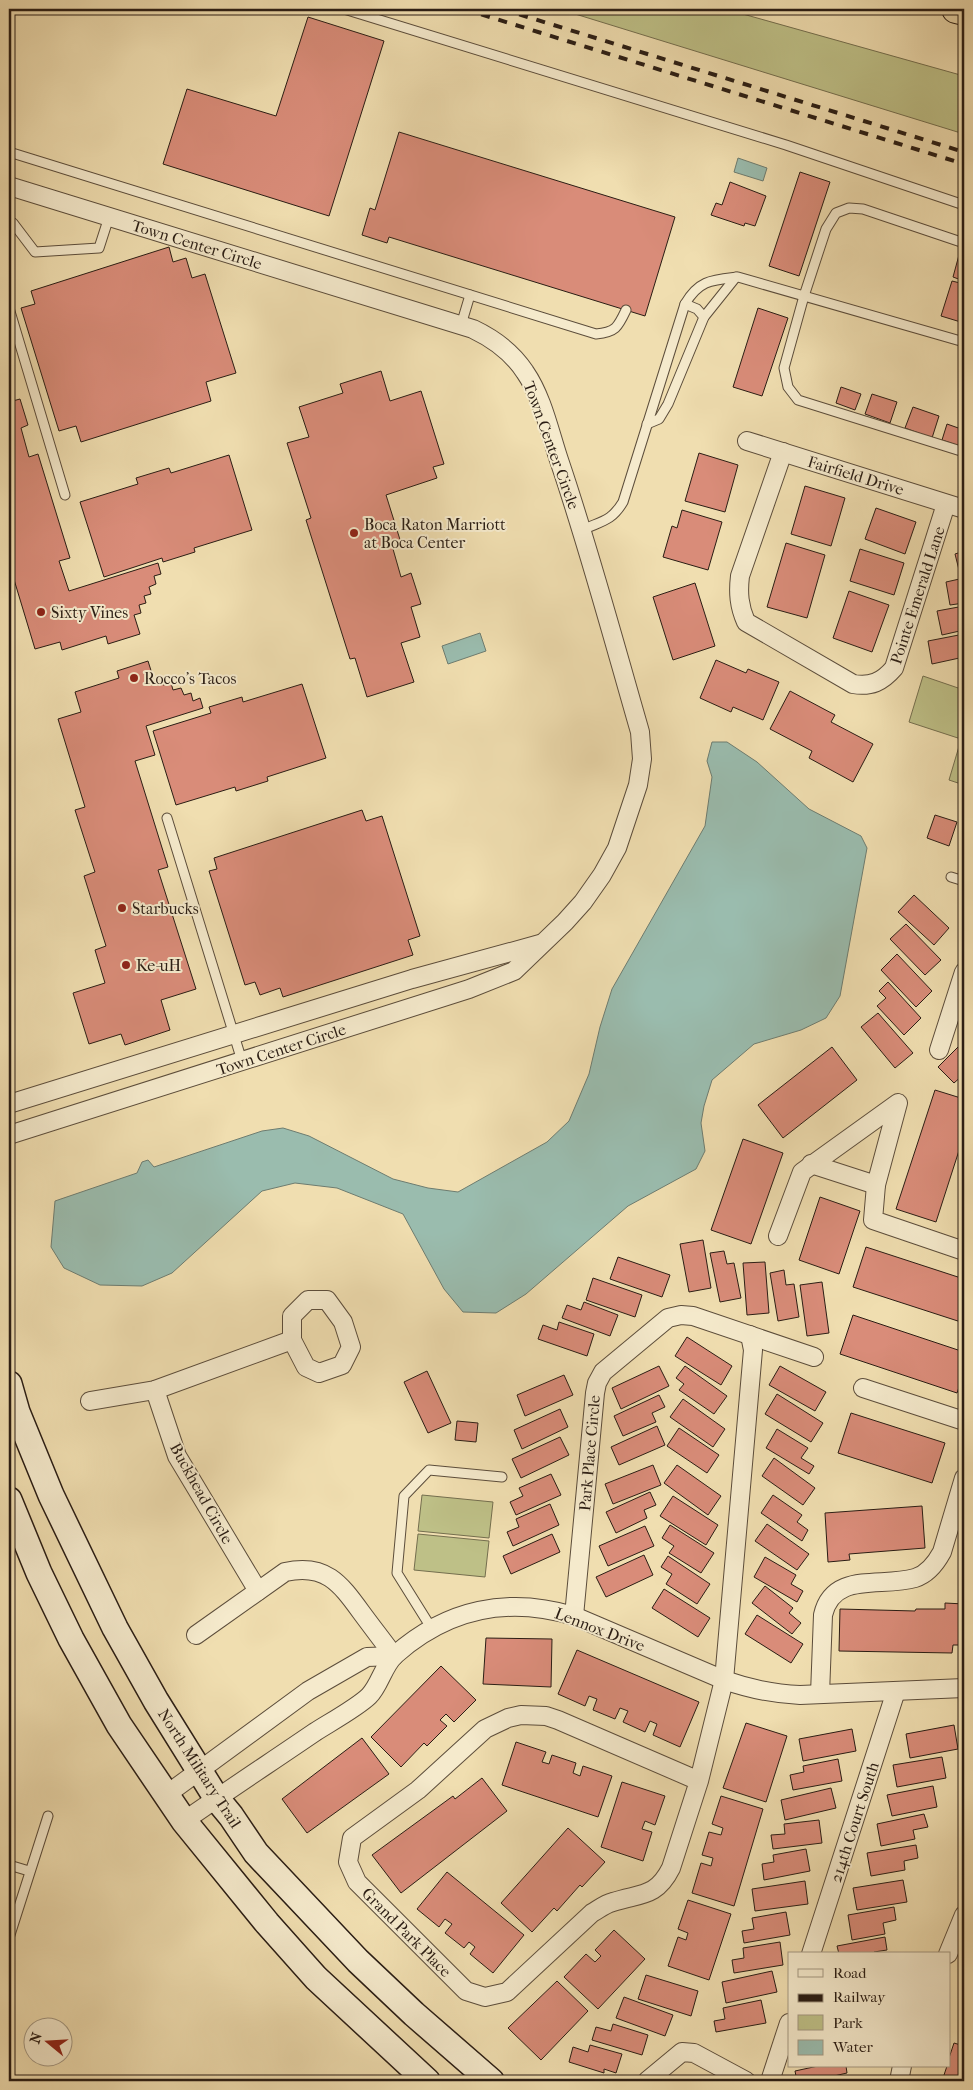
<svg xmlns="http://www.w3.org/2000/svg" width="973" height="2090" font-family="'IM FELL French Canon',serif">
  <style>
    .green { fill: #bec087; stroke: #746e4e }
    .water { fill: #9abcae; stroke: #6d7c70 }
    .building { fill: #d98c79; stroke: #2a1d14 }
    .lines { fill: none; stroke-linecap: round; stroke-linejoin: round }
    .lane-casing { stroke: #5c4d3b; stroke-width: 11 }
    .street-casing { stroke: #5c4d3b; stroke-width: 20 }
    .secondary-casing { stroke: #2a1d14; stroke-width: 28 }
    .highway-casing { stroke: #2a1d14; stroke-width: 30 }
    .lane { stroke: #f5eacc; stroke-width: 9 }
    .street { stroke: #f5eacc; stroke-width: 18 }
    .secondary { stroke: #f5eacc; stroke-width: 25 }
    .highway { stroke: #f0deb0; stroke-width: 28 }
    .rail { stroke: #2a1d14; stroke-width: 4; stroke-dasharray: 9 9; stroke-linecap: butt }
    .poi-dot { fill: #8f2418; stroke: #f5eacc; stroke-width: 2 }
    .labels { text-anchor: middle; stroke-width: 4; stroke-linejoin: round; paint-order: stroke }
    .street-label { font-size: 16px; fill: #2a1d14; stroke: #f5eacc }
    .poi-label { font-size: 16px; fill: #2a1d14; stroke: #f5eacc; text-anchor: start }
  </style>
  <rect width="100%" height="100%" fill="#f0deb0"/>
  <filter id="stains"><feTurbulence type="fractalNoise" baseFrequency=".004" numOctaves="4"/><feColorMatrix values="0 0 0 0 .2 0 0 0 0 .09 0 0 0 0 .02 0 0 0 .5 -.17"/></filter>
  <radialGradient id="worn" r=".72"><stop offset=".6" stop-color="#630" stop-opacity="0"/><stop offset="1" stop-color="#630" stop-opacity=".3"/></radialGradient>
  <g class="green">
    <polygon points="559,9 725,9 964,76 964,134"/>
    <polygon points="923,676 964,690 964,740 909,722"/>
    <polygon points="960,743 964,744 964,785 949,780"/>
    <polygon points="422,1495 493,1502 489,1538 418,1531"/>
    <polygon points="418,1534 489,1541 485,1577 414,1570"/>
  </g>
  <g class="water">
    <polygon points="738,158 767,168 763,181 734,172"/>
    <polygon points="480,633 486,651 448,664 442,646"/>
    <polygon points="712,742 727,742 757,762 809,809 861,836 867,848 840,996 826,1018 801,1030 754,1044 712,1080 704,1106 701,1123 705,1151 696,1169 628,1206 526,1294 496,1313 463,1312 444,1289 403,1214 337,1188 295,1183 262,1191 172,1273 142,1286 100,1285 64,1268 51,1247 55,1201 137,1173 142,1162 148,1160 154,1167 262,1131 283,1128 309,1136 393,1179 428,1188 458,1192 547,1142 569,1121 589,1074 600,1027 612,989 705,826 712,777 707,761"/>
  </g>
  <g class="building">
    <polygon points="308,17 384,41 329,216 163,164 187,89 276,116"/>
    <polygon points="399,132 675,217 645,316 389,237 387,243 362,235 370,208 375,210"/>
    <polygon points="800,172 830,182 799,276 769,266"/>
    <polygon points="730,182 766,196 755,226 745,223 744,226 711,215 716,203 722,205"/>
    <polygon points="169,247 173,262 186,258 192,278 205,274 236,373 206,382 211,401 81,442 76,426 59,431 21,308 35,304 31,291"/>
    <polygon points="959,255 964,256 964,281 953,277"/>
    <polygon points="952,281 964,284 964,323 941,316"/>
    <polygon points="758,308 788,318 762,396 733,387"/>
    <polygon points="381,371 390,401 421,391 444,464 433,467 437,478 386,495 402,546 393,549 401,577 411,573 421,604 411,607 420,637 401,643 414,682 367,697 355,658 350,659 306,520 311,518 287,443 309,437 299,407 343,393 340,384"/>
    <polygon points="841,387 861,394 855,410 836,403"/>
    <polygon points="872,394 897,402 890,423 865,414"/>
    <polygon points="20,399 28,425 21,428 29,457 38,454 70,558 59,561 69,591 158,563 161,574 154,576 156,584 149,587 151,594 144,596 146,603 139,605 141,613 134,615 140,634 108,644 106,636 62,650 60,642 35,649 9,563 9,402"/>
    <polygon points="913,407 939,416 932,438 905,428"/>
    <polygon points="947,424 964,430 962,447 942,440"/>
    <polygon points="699,453 738,465 725,512 685,501"/>
    <polygon points="229,455 252,530 194,548 195,552 163,562 162,558 104,577 80,502 138,484 136,478 169,468 171,473"/>
    <polygon points="805,486 845,498 831,546 791,534"/>
    <polygon points="876,508 916,522 905,554 865,539"/>
    <polygon points="682,510 722,522 708,570 663,557 672,526 677,528"/>
    <polygon points="786,543 825,555 807,618 767,607"/>
    <polygon points="860,549 904,563 894,595 850,581"/>
    <polygon points="964,551 964,573 960,574 955,554"/>
    <polygon points="964,578 964,603 950,605 946,582"/>
    <polygon points="695,583 715,646 673,660 653,597"/>
    <polygon points="849,591 889,605 872,652 833,638"/>
    <polygon points="964,606 964,630 942,635 937,611"/>
    <polygon points="964,634 964,657 932,664 928,641"/>
    <polygon points="716,660 746,673 748,669 779,682 763,720 733,707 731,712 700,698"/>
    <polygon points="148,661 154,680 161,678 163,685 171,683 173,690 181,688 184,695 191,693 193,701 200,698 203,708 146,726 155,755 135,761 168,867 158,870 196,989 161,1000 170,1030 125,1045 121,1034 89,1044 73,993 105,983 95,950 106,946 84,876 95,872 75,810 85,807 58,719 81,712 75,692 119,678 117,671"/>
    <polygon points="302,684 326,758 267,777 268,781 236,791 235,787 176,805 153,731 211,713 209,707 242,697 243,702"/>
    <polygon points="790,691 835,715 831,722 873,744 853,782 809,758 812,751 770,729"/>
    <polygon points="362,810 366,821 382,816 420,936 408,940 413,955 283,997 280,988 260,995 255,982 245,985 209,871 217,869 214,858"/>
    <polygon points="935,815 957,822 949,846 927,838"/>
    <polygon points="914,895 949,928 934,945 898,912"/>
    <polygon points="906,924 941,960 925,975 890,939"/>
    <polygon points="897,954 932,991 916,1007 881,970"/>
    <polygon points="888,982 921,1018 904,1035 877,1006 886,998 879,991"/>
    <polygon points="878,1013 913,1053 895,1068 861,1027"/>
    <polygon points="964,1041 964,1074 954,1083 938,1067"/>
    <polygon points="832,1047 857,1080 783,1138 758,1105"/>
    <polygon points="935,1090 964,1099 964,1135 936,1222 896,1209"/>
    <polygon points="743,1139 783,1153 751,1244 711,1230"/>
    <polygon points="820,1197 860,1211 839,1274 799,1260"/>
    <polygon points="703,1240 711,1288 689,1292 680,1244"/>
    <polygon points="866,1247 964,1279 964,1323 853,1287"/>
    <polygon points="724,1251 727,1264 734,1263 741,1298 720,1302 710,1253"/>
    <polygon points="618,1257 670,1275 662,1297 610,1279"/>
    <polygon points="765,1262 769,1313 747,1315 743,1263"/>
    <polygon points="784,1270 786,1285 794,1284 799,1317 778,1321 770,1273"/>
    <polygon points="593,1278 642,1295 635,1317 586,1300"/>
    <polygon points="822,1282 829,1333 807,1336 800,1285"/>
    <polygon points="584,1302 618,1315 610,1336 562,1318 567,1305 581,1310"/>
    <polygon points="853,1315 964,1352 964,1373 957,1393 840,1354"/>
    <polygon points="559,1322 594,1334 587,1356 538,1339 543,1325 557,1330"/>
    <polygon points="687,1337 732,1366 721,1385 675,1356"/>
    <polygon points="659,1366 669,1386 621,1409 612,1388"/>
    <polygon points="685,1366 727,1396 714,1414 679,1390 684,1384 676,1378"/>
    <polygon points="780,1366 826,1392 815,1411 769,1385"/>
    <polygon points="427,1371 451,1423 428,1433 404,1382"/>
    <polygon points="564,1375 573,1395 525,1416 517,1395"/>
    <polygon points="777,1394 823,1423 811,1442 765,1414"/>
    <polygon points="659,1395 665,1407 652,1413 656,1422 623,1436 614,1416"/>
    <polygon points="683,1399 725,1429 713,1447 670,1417"/>
    <polygon points="560,1409 568,1427 522,1449 514,1430"/>
    <polygon points="851,1413 945,1443 932,1483 838,1453"/>
    <polygon points="457,1421 478,1423 476,1442 455,1440"/>
    <polygon points="657,1426 665,1445 619,1465 611,1447"/>
    <polygon points="679,1428 719,1455 707,1473 667,1446"/>
    <polygon points="777,1429 808,1448 801,1458 814,1466 809,1474 766,1448"/>
    <polygon points="560,1437 569,1455 521,1478 512,1459"/>
    <polygon points="774,1458 815,1488 803,1505 762,1476"/>
    <polygon points="653,1465 661,1485 613,1504 605,1484"/>
    <polygon points="677,1465 721,1496 708,1515 664,1483"/>
    <polygon points="551,1474 561,1495 516,1515 510,1502 523,1496 519,1488"/>
    <polygon points="650,1492 656,1505 644,1510 647,1518 616,1533 606,1512"/>
    <polygon points="773,1495 802,1515 797,1522 808,1530 802,1541 761,1513"/>
    <polygon points="673,1496 718,1525 706,1545 660,1516"/>
    <polygon points="550,1504 559,1525 513,1546 507,1532 519,1527 516,1519"/>
    <polygon points="922,1506 925,1548 849,1554 850,1560 828,1562 825,1513"/>
    <polygon points="767,1524 809,1554 797,1570 755,1541"/>
    <polygon points="670,1525 714,1553 701,1573 669,1553 674,1546 662,1538"/>
    <polygon points="645,1526 654,1546 608,1566 599,1546"/>
    <polygon points="552,1534 560,1552 511,1574 503,1556"/>
    <polygon points="644,1555 653,1575 606,1597 596,1577"/>
    <polygon points="668,1556 710,1584 697,1604 666,1584 672,1574 661,1567"/>
    <polygon points="765,1557 796,1575 791,1584 803,1591 797,1602 754,1577"/>
    <polygon points="765,1586 793,1608 789,1613 801,1623 792,1634 752,1603"/>
    <polygon points="664,1589 710,1618 698,1637 652,1608"/>
    <polygon points="945,1603 964,1604 964,1645 953,1645 952,1653 839,1651 840,1609 915,1611 916,1609 945,1609"/>
    <polygon points="757,1615 803,1644 791,1663 745,1634"/>
    <polygon points="486,1638 552,1639 551,1687 483,1684"/>
    <polygon points="577,1650 699,1702 680,1747 653,1735 657,1724 650,1721 645,1732 623,1722 628,1711 620,1708 615,1719 593,1710 597,1699 589,1696 585,1706 558,1694"/>
    <polygon points="441,1666 476,1700 454,1722 446,1714 440,1720 447,1726 427,1746 424,1743 401,1767 371,1737"/>
    <polygon points="746,1723 787,1736 766,1802 723,1788"/>
    <polygon points="954,1725 958,1749 910,1758 906,1734"/>
    <polygon points="852,1729 856,1751 803,1761 799,1739"/>
    <polygon points="362,1738 389,1774 307,1833 282,1799"/>
    <polygon points="516,1742 546,1752 542,1762 549,1764 552,1755 576,1763 573,1773 580,1776 583,1766 612,1776 598,1817 502,1785"/>
    <polygon points="942,1757 946,1778 897,1787 893,1765"/>
    <polygon points="838,1759 842,1781 793,1790 790,1775 804,1772 803,1766"/>
    <polygon points="482,1778 507,1811 401,1893 372,1855 453,1796 455,1799"/>
    <polygon points="622,1782 665,1796 655,1825 645,1821 642,1829 652,1832 643,1861 601,1847"/>
    <polygon points="933,1786 937,1807 892,1816 887,1795"/>
    <polygon points="831,1788 836,1808 785,1820 781,1800"/>
    <polygon points="721,1796 763,1809 734,1906 692,1893 701,1863 711,1866 713,1858 702,1855 709,1832 721,1835 723,1828 712,1824"/>
    <polygon points="924,1814 928,1827 913,1830 915,1839 881,1846 877,1824"/>
    <polygon points="819,1820 822,1843 773,1849 771,1835 785,1834 784,1824"/>
    <polygon points="568,1828 605,1862 582,1887 580,1885 557,1911 554,1908 532,1932 501,1903"/>
    <polygon points="916,1845 918,1858 904,1861 905,1870 871,1876 867,1853"/>
    <polygon points="806,1849 810,1871 764,1880 762,1864 774,1862 773,1855"/>
    <polygon points="447,1872 524,1935 493,1973 470,1954 475,1947 469,1942 464,1948 445,1933 452,1924 445,1919 439,1927 417,1909"/>
    <polygon points="903,1880 907,1902 857,1910 853,1888"/>
    <polygon points="805,1881 808,1904 755,1911 752,1889"/>
    <polygon points="688,1900 731,1914 709,1980 668,1966 678,1937 686,1940 688,1933 678,1929"/>
    <polygon points="894,1907 896,1920 883,1923 885,1934 852,1940 848,1915"/>
    <polygon points="786,1912 790,1935 744,1943 742,1931 754,1929 752,1918"/>
    <polygon points="614,1930 645,1959 598,2009 564,1977 586,1954 595,1962 601,1956 595,1950"/>
    <polygon points="885,1937 887,1950 874,1952 874,1954 839,1954 837,1946"/>
    <polygon points="780,1942 783,1965 734,1973 732,1960 744,1958 743,1948"/>
    <polygon points="772,1971 777,1992 726,2003 722,1982"/>
    <polygon points="646,1975 698,1991 691,2016 638,1999"/>
    <polygon points="557,1981 588,2011 541,2060 508,2028"/>
    <polygon points="624,1997 673,2015 665,2036 616,2018"/>
    <polygon points="761,2000 766,2023 716,2032 714,2021 725,2019 723,2008"/>
    <polygon points="613,2024 648,2035 642,2055 592,2040 596,2027 611,2031"/>
    <polygon points="954,2043 964,2046 964,2081 942,2081 947,2066 949,2066 949,2058"/>
    <polygon points="590,2045 622,2054 616,2073 604,2069 604,2073 569,2062 573,2047 588,2052"/>
    <polygon points="818,2066 846,2066 847,2073 834,2076 835,2081 797,2081 795,2071"/>
  </g>
  <g class="lines">
    <defs>
      <g id="lane">
        <polyline points="344,9 786,145 964,205"/>
        <path d="M 9,152 L 596,334 C 616,332 618,327 626,310"/>
        <polyline points="13,223 35,252 99,248 109,217"/>
        <polyline points="964,243 863,209 849,208 836,213 826,229 804,296 784,368 788,387 798,400 964,452"/>
        <polyline points="685,304 697,309 704,317"/>
        <polyline points="9,308 65,495"/>
        <polyline points="461,325 470,295"/>
        <polyline points="647,424 659,419 668,404 704,317 736,277"/>
        <path d="M 582,530 C 601,521 611,522 623,502 L 685,304 C 699,280 712,280 738,277 L 964,342"/>
        <polyline points="167,818 242,1061"/>
        <polyline points="951,877 964,881"/>
        <polyline points="432,1629 397,1573 404,1496 429,1470 502,1477"/>
        <polyline points="9,1865 29,1871"/>
        <polyline points="9,1938 48,1816"/>
      </g>
      <g id="street">
        <path d="M 9,186 L 473,329 C 494,339 512,352 525,372 C 543,398 550,434 560,463 C 590,552 614,642 640,732 L 642,759 L 638,785 L 617,848 L 602,875 L 583,902 L 565,922 L 514,971 L 469,989 L 9,1135"/>
        <polyline points="747,441 964,509"/>
        <path d="M 783,452 L 740,576 C 738,593 739,606 746,622 L 853,684 C 871,687 882,682 894,668 L 946,504"/>
        <polyline points="939,1050 964,972"/>
        <polyline points="9,1104 412,979 540,944"/>
        <polyline points="811,1164 876,1185"/>
        <polyline points="778,1236 802,1172 898,1103 876,1185 873,1220 964,1251"/>
        <polyline points="863,1388 964,1421"/>
        <polyline points="155,1390 177,1456 258,1591"/>
        <polyline points="90,1401 155,1390 292,1340 306,1367 319,1373 342,1365 351,1347 343,1322 327,1300 308,1300 292,1316 292,1340"/>
        <polyline points="574,1616 595,1393 597,1383 603,1372 668,1318 681,1315 693,1316 814,1357"/>
        <path d="M 196,1635 L 285,1572 C 325,1563 340,1583 361,1612 C 372,1627 383,1641 394,1656"/>
        <path d="M 820,1694 L 823,1615 C 833,1571 881,1588 915,1578 C 928,1574 936,1563 942,1552 L 964,1478"/>
        <path d="M 699,1781 L 558,1720 L 546,1716 L 521,1715 L 508,1718 L 485,1729 L 418,1790 L 352,1838 L 348,1862 L 357,1882 L 466,1991 L 485,1997 L 507,1992 L 592,1913 C 599,1909 605,1904 613,1902 C 640,1893 656,1898 671,1868 L 699,1781 L 724,1680 L 753,1350 L 750,1335"/>
        <polyline points="166,1795 308,1691 367,1657 394,1656"/>
        <path d="M 184,1821 C 227,1791 271,1762 315,1732 C 329,1723 358,1707 369,1696 C 380,1685 383,1666 395,1655 C 447,1609 508,1596 574,1616 L 724,1680 C 750,1689 773,1694 800,1695 L 964,1688"/>
        <polyline points="811,1954 896,1691"/>
        <polyline points="948,1954 964,1915"/>
        <polyline points="647,2081 682,2052 694,2053 746,2081"/>
        <polyline points="770,2081 789,2023"/>
        <polyline points="899,2081 902,2066"/>
      </g>
      <g id="secondary">
        <polyline points="9,1384 17,1412 51,1495 115,1628 156,1701 217,1799 231,1816 256,1853 358,1961 414,2014 491,2081"/>
        <polyline points="9,1500 39,1573 71,1639 119,1725 184,1821 267,1923 316,1978 427,2081"/>
      </g>
      <polyline id="highway" points="956,9 964,11"/>
    </defs>
    <use href="#lane" class="lane-casing"/>
    <use href="#street" class="street-casing"/>
    <use href="#secondary" class="secondary-casing"/>
    <use href="#highway" class="highway-casing"/>
    <use href="#lane" class="lane"/>
    <use href="#street" class="street"/>
    <use href="#secondary" class="secondary"/>
    <use href="#highway" class="highway"/>
    <g class="rail">
      <polyline points="464,9 964,164"/>
      <polyline points="502,9 964,152"/>
    </g>
  </g>
  <g class="poi-dot">
    <circle cx="354" cy="533" r="5"/>
    <circle cx="41" cy="612" r="5"/>
    <circle cx="134" cy="678" r="5"/>
    <circle cx="122" cy="908" r="5"/>
    <circle cx="126" cy="965" r="5"/>
  </g>
  <g class="labels">
    <g class="street-label">
      <text transform="translate(197 244) rotate(17)" y="6">Town Center Circle</text>
      <text transform="translate(552 445) rotate(70)" y="6">Town Center Circle</text>
      <text transform="translate(856 475) rotate(17)" y="6">Fairfield Drive</text>
      <text transform="translate(917 595) rotate(-72)" y="6">Pointe Emerald Lane</text>
      <text transform="translate(281 1049) rotate(-18)" y="6">Town Center Circle</text>
      <text transform="translate(589 1453) rotate(-85)" y="6">Park Place Circle</text>
      <text transform="translate(202 1493) rotate(61)" y="6">Buckhead Circle</text>
      <text transform="translate(600 1629) rotate(21)" y="6">Lennox Drive</text>
      <text transform="translate(200 1768) rotate(57)" y="6">North Military Trail</text>
      <text transform="translate(854 1822) rotate(-72)" y="6">214th Court South</text>
      <text transform="translate(407 1932) rotate(45)" y="6">Grand Park Place</text>
    </g>
    <g class="poi-label">
      <text x="364" y="530">Boca Raton Marriott<tspan x="364" dy="18">at Boca Center</tspan></text>
      <text x="51" y="618">Sixty Vines</text>
      <text x="144" y="684">Rocco's Tacos</text>
      <text x="132" y="914">Starbucks</text>
      <text x="136" y="971">Ke-uH</text>
    </g>
  </g>
  <rect width="973" height="2090" fill="none" stroke="#f0deb0" stroke-width="30"/>
  <rect x="10" y="10" width="953" height="2070" fill="none" stroke="#2a1d14" stroke-width="2.5"/>
  <rect x="15" y="15" width="943" height="2060" fill="none" stroke="#2a1d14"/>
  <rect x="788" y="1952" width="162" height="115" fill="#f5eacc" stroke="#a49882"/>
  <rect x="798" y="1969" width="25" height="8" fill="#f5eacc" stroke="#a49882"/>
  <text x="833" y="1978" font-size="15" fill="#2a1d14">Road</text>
  <rect x="798" y="1994" width="25" height="8" fill="#2a1d14" stroke="#a49882"/>
  <text x="833" y="2002" font-size="15" fill="#2a1d14">Railway</text>
  <rect x="798" y="2015" width="25" height="15" fill="#bec087" stroke="#a49882"/>
  <text x="833" y="2028" font-size="15" fill="#2a1d14">Park</text>
  <rect x="798" y="2040" width="25" height="15" fill="#9abcae" stroke="#a49882"/>
  <text x="833" y="2052" font-size="15" fill="#2a1d14">Water</text>
  <g transform="translate(48 2042) rotate(288)"><circle r="24" fill="#f5eacc" stroke="#a49882"/>
  <path d="M0-4L9 19L0 12L-9 19Z" fill="#8f2418"/>
  <text y="-8" font-size="14" font-weight="bold" text-anchor="middle" fill="#2a1d14">N</text>
  </g>
  <rect width="100%" height="100%" filter="url(#stains)"/>
  <rect width="100%" height="100%" fill="url(#worn)"/>
</svg>
